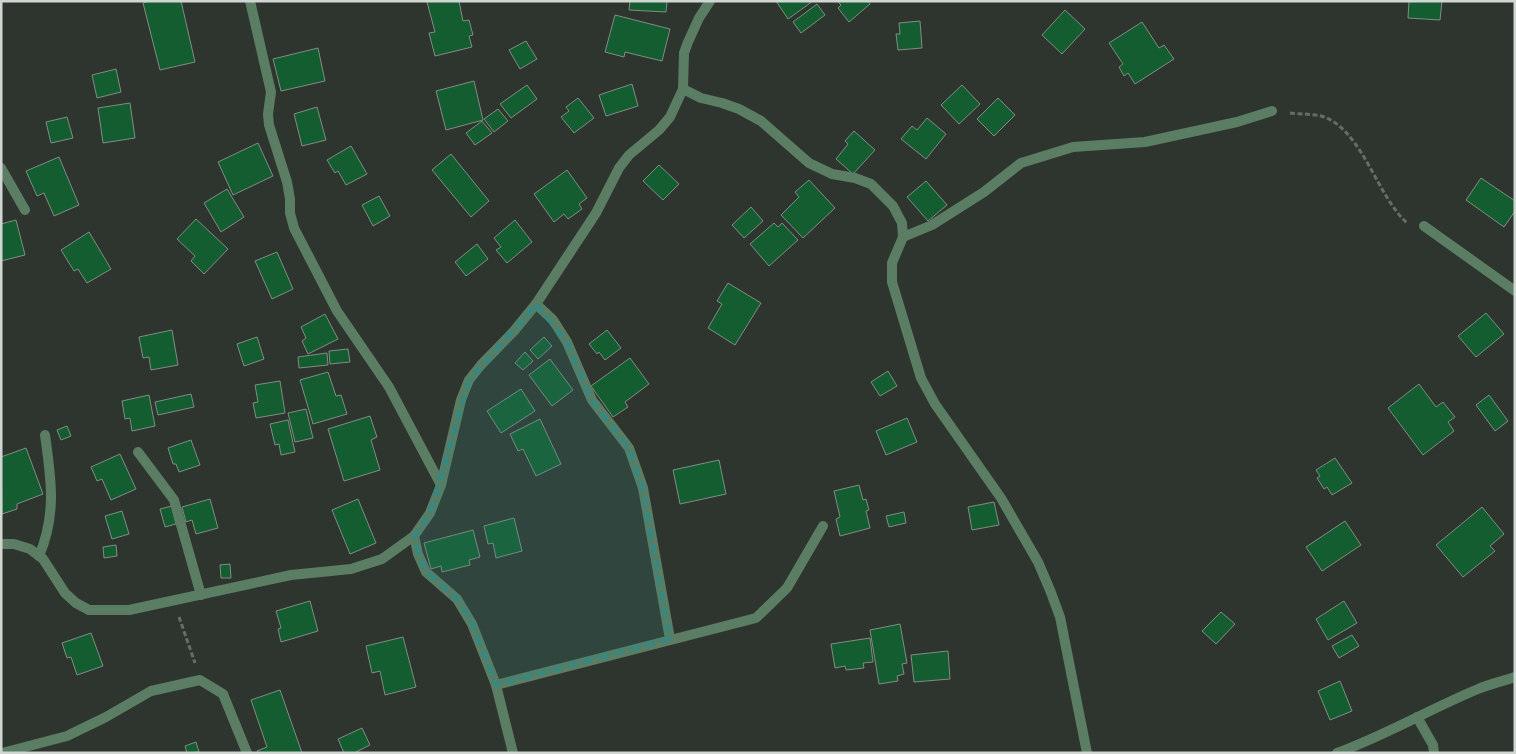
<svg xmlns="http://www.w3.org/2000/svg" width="1516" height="754" font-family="Arial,sans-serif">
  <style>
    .building { fill: #135d30; stroke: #828c84 }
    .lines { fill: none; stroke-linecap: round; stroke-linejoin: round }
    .path { stroke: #666d67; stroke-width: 3; stroke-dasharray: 5 2.5; stroke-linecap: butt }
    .minor { stroke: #5a7d63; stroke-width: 10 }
    .marked { fill: #368982; fill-opacity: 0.2; stroke: #368982; stroke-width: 4; stroke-dasharray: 10 6; stroke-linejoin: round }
  </style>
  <rect width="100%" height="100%" fill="#2d352e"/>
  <g class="building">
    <polygon points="149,1 181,1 195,62 160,70 143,3"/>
    <polygon points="432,1 459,1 463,21 469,20 473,35 469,36 472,47 435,56 429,33 435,32 427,2"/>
    <polygon points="630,1 667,1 666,12 629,10"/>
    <polygon points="776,1 813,1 788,19"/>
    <polygon points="837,1 868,1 870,4 849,22 838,8 841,5"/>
    <polygon points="1409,1 1442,1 1440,20 1408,18"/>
    <polygon points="817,4 825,15 801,33 793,22"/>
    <polygon points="1065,10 1085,29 1062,54 1042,35"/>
    <polygon points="615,15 670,29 662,61 625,52 624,57 605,52"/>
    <polygon points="920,21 922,48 898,50 896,34 900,34 899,23"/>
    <polygon points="1142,22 1159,48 1164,45 1174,59 1135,84 1128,73 1124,76 1119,67 1123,64 1109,43"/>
    <polygon points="526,41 537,59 520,69 509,50"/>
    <polygon points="318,48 325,81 281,91 273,59"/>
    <polygon points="116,69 121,92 97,98 92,75"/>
    <polygon points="474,81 483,120 446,130 436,91"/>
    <polygon points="632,84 638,106 606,116 599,95"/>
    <polygon points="527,85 537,99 511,118 500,104"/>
    <polygon points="962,85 980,104 959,124 941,105"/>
    <polygon points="578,98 594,118 574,133 561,117 569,111 566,107"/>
    <polygon points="998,98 1015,115 994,136 977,119"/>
    <polygon points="130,103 135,138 103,143 98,108"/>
    <polygon points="317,107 326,140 302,146 294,114"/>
    <polygon points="498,109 508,121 494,132 484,119"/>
    <polygon points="67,117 73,138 51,143 46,122"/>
    <polygon points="927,118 946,134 926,159 901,139 912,126 917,130"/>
    <polygon points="482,121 492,133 475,145 466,133"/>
    <polygon points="854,131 875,150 853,174 836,159 848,144 845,141"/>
    <polygon points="258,143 273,176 233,195 218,162"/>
    <polygon points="351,146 367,174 346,185 338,171 335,173 327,160"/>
    <polygon points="451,154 489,201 471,217 432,170"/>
    <polygon points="59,157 79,205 54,216 44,193 37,196 26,171"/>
    <polygon points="659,165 679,184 663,200 643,181"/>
    <polygon points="567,170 587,198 579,204 582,209 568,219 564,214 554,222 534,194"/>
    <polygon points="1481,178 1515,201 1515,211 1504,227 1466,200"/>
    <polygon points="809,180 835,208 803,238 781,215 799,197 795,192"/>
    <polygon points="926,181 947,205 928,221 907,197"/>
    <polygon points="227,189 244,217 221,232 204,203"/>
    <polygon points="379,196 390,216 373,226 362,205"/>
    <polygon points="751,207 763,221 744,238 732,225"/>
    <polygon points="196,219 228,249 204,274 191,261 195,256 177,239"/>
    <polygon points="16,220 25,255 1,261 1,224"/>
    <polygon points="515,220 532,242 507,263 496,250 501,247 494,238"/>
    <polygon points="774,223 778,227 782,223 798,240 769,266 750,244"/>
    <polygon points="89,232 111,269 87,283 78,269 74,271 61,250"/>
    <polygon points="477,244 488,259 466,276 455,262"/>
    <polygon points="277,252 293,289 272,299 255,261"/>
    <polygon points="728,283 761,303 735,345 708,328 722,304 717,301"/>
    <polygon points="1486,313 1504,334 1476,357 1458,336"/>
    <polygon points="325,314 338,339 308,354 302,341 306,338 301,327"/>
    <polygon points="172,330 178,365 151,370 149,357 143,358 139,337"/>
    <polygon points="607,330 621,348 605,360 599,352 597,354 589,344"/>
    <polygon points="257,337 264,359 244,366 237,344"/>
    <polygon points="544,337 552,346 538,359 530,350"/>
    <polygon points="348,349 350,362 330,364 329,351"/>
    <polygon points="525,352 533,361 523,370 515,363"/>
    <polygon points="327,353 328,365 299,368 298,357"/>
    <polygon points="630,358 649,384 625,402 628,407 613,417 591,386"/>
    <polygon points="550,359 573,390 552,406 529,375"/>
    <polygon points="888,371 897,386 880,396 871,382"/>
    <polygon points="328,372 336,396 341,395 347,414 313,424 300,380"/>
    <polygon points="280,381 285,413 256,418 253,403 258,402 255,385"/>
    <polygon points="1419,384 1436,407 1443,402 1455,417 1448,422 1454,431 1423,455 1388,408"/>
    <polygon points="521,389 535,411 501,433 487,411"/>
    <polygon points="191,394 194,407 158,415 155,402"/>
    <polygon points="149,395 155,426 132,431 130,418 125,419 122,401"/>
    <polygon points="1489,395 1508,421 1495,431 1476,405"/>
    <polygon points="306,409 313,438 295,442 288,413"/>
    <polygon points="370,416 377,437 371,440 380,470 344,481 328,429"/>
    <polygon points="907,418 917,442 886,455 876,431"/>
    <polygon points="540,419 561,464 536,476 523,449 518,451 510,434"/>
    <polygon points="288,420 295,452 281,455 279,444 275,445 270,424"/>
    <polygon points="67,426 71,436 61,440 57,430"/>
    <polygon points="191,440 200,465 179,472 176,464 173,464 168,448"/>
    <polygon points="26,448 43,494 17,504 17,509 2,514 1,457"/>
    <polygon points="120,454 136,489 111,500 102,479 97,481 91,467"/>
    <polygon points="1335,458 1352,483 1332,495 1327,487 1324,489 1317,478 1320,476 1316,470"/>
    <polygon points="719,460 726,494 680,504 673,470"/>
    <polygon points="859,485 863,500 866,499 869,510 866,511 870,528 840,536 836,519 840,517 834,491"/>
    <polygon points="210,499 218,528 196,534 192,520 186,522 182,507"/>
    <polygon points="358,499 376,543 350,554 332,510"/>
    <polygon points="994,502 999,525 972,530 968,507"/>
    <polygon points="172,506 176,524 165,527 160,509"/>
    <polygon points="1482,507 1504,534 1490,546 1495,551 1463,577 1436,545"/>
    <polygon points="122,511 129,534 112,539 105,516"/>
    <polygon points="904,512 906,523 889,527 886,516"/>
    <polygon points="514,518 522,551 496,558 493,543 488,544 484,526"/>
    <polygon points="1345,521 1361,545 1322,571 1306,547"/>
    <polygon points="473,530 480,557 469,560 470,565 442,572 441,566 431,569 424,543"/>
    <polygon points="116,545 117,556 104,558 103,547"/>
    <polygon points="230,564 231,578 221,578 220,565"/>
    <polygon points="310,601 318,631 281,642 278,629 281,628 276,611"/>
    <polygon points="1344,601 1357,623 1328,640 1316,619"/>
    <polygon points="1221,612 1235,624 1216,644 1202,631"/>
    <polygon points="900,624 907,663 902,664 904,674 897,676 898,681 879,684 870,630"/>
    <polygon points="91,633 103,666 77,675 71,657 67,658 62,643"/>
    <polygon points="1352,635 1359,646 1339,658 1332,646"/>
    <polygon points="403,637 416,687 385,695 380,671 372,673 366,646"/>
    <polygon points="870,638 873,662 863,663 864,668 846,670 845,666 835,668 831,644"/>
    <polygon points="948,651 950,679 914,682 911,655"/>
    <polygon points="1340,681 1352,711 1330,720 1318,691"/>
    <polygon points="280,690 302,753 258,753 257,751 267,747 251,700"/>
    <polygon points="362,728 370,745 354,753 344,753 338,739"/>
    <polygon points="196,742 199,752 187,753 185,746"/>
  </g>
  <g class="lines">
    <g class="path">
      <path d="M 1290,113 C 1299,114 1311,114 1321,116 C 1362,128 1376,195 1407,223"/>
      <polyline points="179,617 195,663"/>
    </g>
    <g class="minor">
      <polyline points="250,1 271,92 268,114 269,125 287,182 290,199 290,213 294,228 337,311 389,387 441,485"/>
      <polyline points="683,89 701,98 722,103 739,109 761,121 809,163 832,174 855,178 871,184 893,206 902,223 903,237 892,263 892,282 921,378 935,404 1001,498 1038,562 1050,590 1060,617 1087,753"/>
      <polyline points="1,168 25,210"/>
      <polyline points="1424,226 1515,291"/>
      <polyline points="903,237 932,225 984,192 1021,163 1073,147 1145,142 1237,122 1272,111"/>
      <polyline points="536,304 553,320 567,342 592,400 629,448 643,488 670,639"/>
      <polyline points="138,452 174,500 201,595"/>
      <polyline points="414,536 418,554 426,572 457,599 472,624 496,685 513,753"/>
      <polyline points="1,544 14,544 30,549 43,559 65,593 76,603 89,610 129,610 291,575 351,569 382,559 414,536 430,513 441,485 461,400 469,380 481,365 514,331 536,304 596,213 619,168 629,155 659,130 670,117 683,89 684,53 688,42 699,18 710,1"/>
      <path d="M 39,556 C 57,514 51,478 45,435"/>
      <polyline points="496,685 756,618 787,588 823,526"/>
      <polyline points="1417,717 1433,745 1434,753"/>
      <polyline points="2,753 67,736 106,717 151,691 200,680 223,694 247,753"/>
      <path d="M 1337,753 C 1386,735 1430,709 1478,689 C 1490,684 1503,681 1515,677"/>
    </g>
  </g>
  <path class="marked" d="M 536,304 L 567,342 L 592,400 L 629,448 L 643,488 L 670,639 L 496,685 L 472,624 L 457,599 L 426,572 L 418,554 L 414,536 L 430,513 L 469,380 Z"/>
  <rect width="1516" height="754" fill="none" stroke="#d1d6d2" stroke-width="5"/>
</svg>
